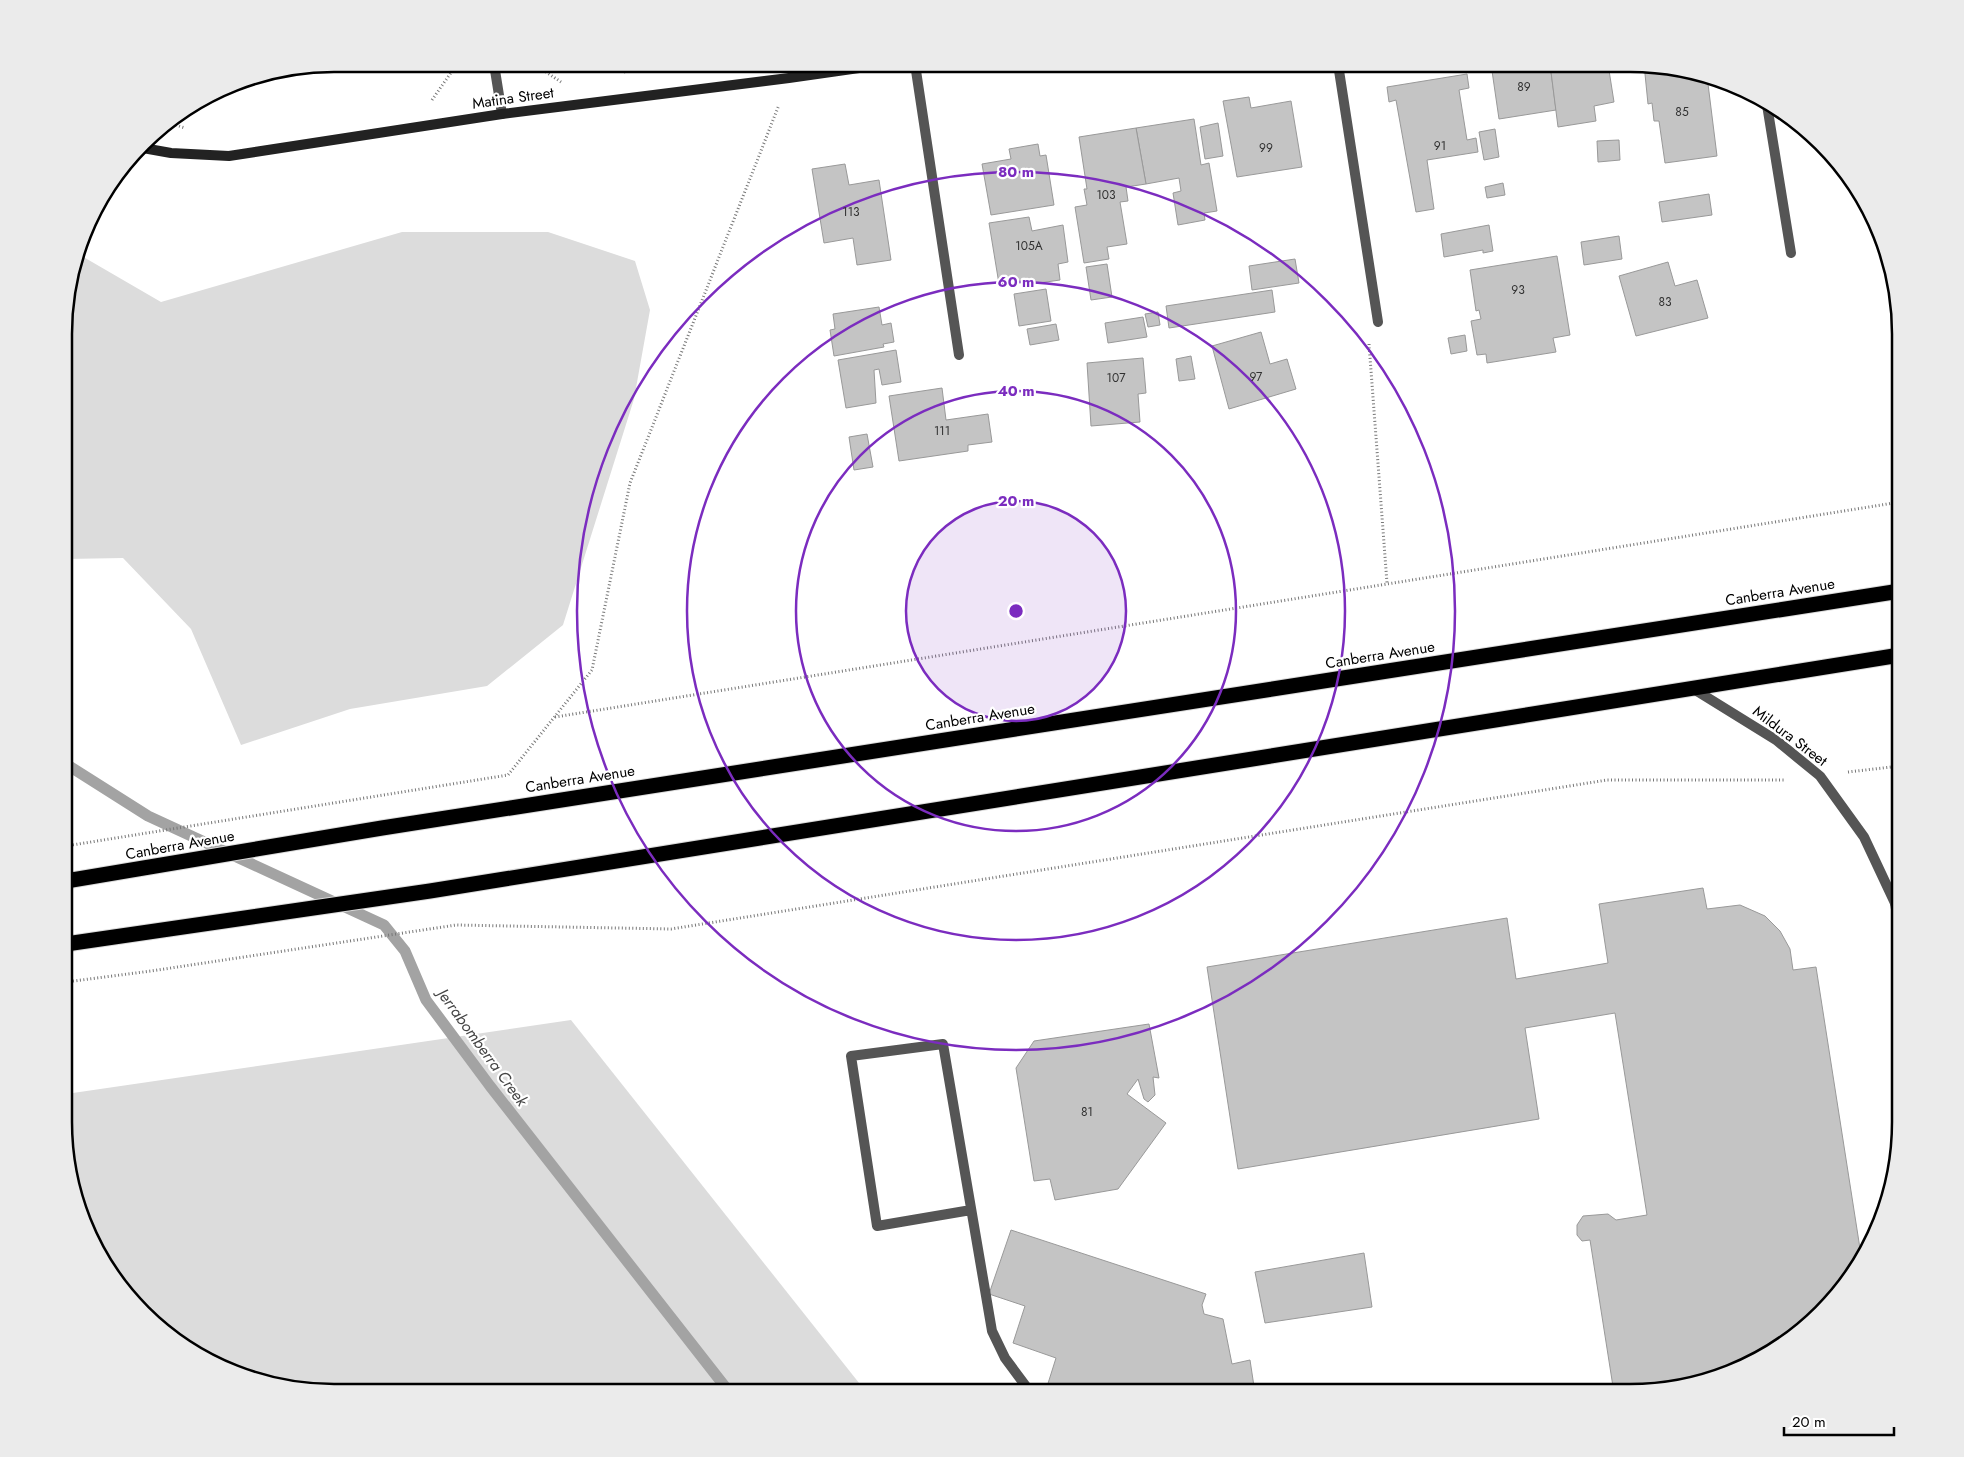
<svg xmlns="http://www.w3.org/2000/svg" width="1964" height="1457" font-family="Jost,sans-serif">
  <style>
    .green { fill: #dcdcdc }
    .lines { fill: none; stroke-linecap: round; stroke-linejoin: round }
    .stream { stroke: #a3a3a3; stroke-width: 11 }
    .building { fill: #c4c4c4; stroke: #999 }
    .highway-casing { stroke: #dbdbdb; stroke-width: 17 }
    .path { stroke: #777; stroke-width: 3; stroke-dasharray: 1 2.5; stroke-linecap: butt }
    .lane { stroke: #555; stroke-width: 10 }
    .street { stroke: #555; stroke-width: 10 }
    .secondary { stroke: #222; stroke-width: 10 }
    .highway { stroke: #000; stroke-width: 15 }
    .ring { fill: none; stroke: #7b2cbf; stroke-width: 2.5 }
    .labels { text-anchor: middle; stroke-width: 4.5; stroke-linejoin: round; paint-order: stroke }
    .number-label { font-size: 12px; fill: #313131 }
    .street-label { font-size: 15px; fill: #000; stroke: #fff }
    .water-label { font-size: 16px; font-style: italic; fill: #444; stroke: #fff }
    .rim { fill: none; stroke: #000; stroke-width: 2.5 }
    .centre { fill: #7b2cbf; stroke: #fff; stroke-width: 2.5 }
    .ring-label { font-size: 15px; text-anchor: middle; font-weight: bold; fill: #7b2cbf; stroke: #fff; stroke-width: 4.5; stroke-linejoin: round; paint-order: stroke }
  </style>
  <rect width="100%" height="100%" fill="#fff"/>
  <g class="green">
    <polygon points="402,232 548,232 635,261 650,310 634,399 563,625 487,686 350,709 241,745 191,629 123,558 66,559 66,300 80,255 161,302"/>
    <polygon points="571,1020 867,1393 317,1393 231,1373 170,1337 100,1257 66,1157 66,1094"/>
  </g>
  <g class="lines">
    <polyline class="stream" points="66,764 148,816 384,925 405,951 426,1000 490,1086 730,1393"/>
  </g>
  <g class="building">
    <polygon points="1491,64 1550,64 1556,110 1499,119"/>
    <polygon points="1550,64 1608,64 1614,102 1594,106 1596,121 1558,127"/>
    <polygon points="1644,64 1707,76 1717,156 1665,163 1659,121 1654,121 1652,103 1648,104"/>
    <polygon points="1467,74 1469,88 1459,90 1467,140 1476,138 1478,152 1427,160 1434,209 1416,212 1396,100 1389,102 1387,87"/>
    <polygon points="1249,97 1251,108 1291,101 1302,167 1237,177 1223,101"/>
    <polygon points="1194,119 1201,165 1209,163 1217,211 1204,213 1205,220 1178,225 1173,193 1181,191 1179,178 1146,184 1136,128"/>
    <polygon points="1218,123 1223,156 1205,159 1200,127"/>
    <polygon points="1136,128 1146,184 1126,187 1128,201 1120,202 1127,244 1107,247 1109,259 1084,263 1075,207 1087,205 1084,189 1087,189 1079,137"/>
    <polygon points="1495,129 1499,157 1484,160 1479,132"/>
    <polygon points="1619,140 1620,160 1598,162 1597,141"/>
    <polygon points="1038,144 1040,156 1046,155 1054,205 991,215 982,164 1011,159 1009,149"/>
    <polygon points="845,164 849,185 879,180 891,260 857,265 853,238 824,243 812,169"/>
    <polygon points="1503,183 1505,195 1487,198 1485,187"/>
    <polygon points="1709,194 1712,215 1662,222 1659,202"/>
    <polygon points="1029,217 1032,231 1063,225 1068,262 1058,264 1060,280 1032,284 1031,279 999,284 989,223"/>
    <polygon points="1489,225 1493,251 1483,253 1483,250 1444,257 1441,234"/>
    <polygon points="1619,236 1622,259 1584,265 1581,242"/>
    <polygon points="1557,256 1570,335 1553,338 1556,352 1487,363 1486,354 1477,355 1471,321 1481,319 1479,310 1476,311 1470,270"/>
    <polygon points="1295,259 1299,283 1252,290 1249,266"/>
    <polygon points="1668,262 1675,286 1697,280 1708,318 1636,336 1619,276"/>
    <polygon points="1107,264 1112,297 1091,300 1086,267"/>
    <polygon points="1046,289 1051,321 1019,326 1014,294"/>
    <polygon points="1272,290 1275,312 1169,328 1166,306"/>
    <polygon points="879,307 882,325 891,323 894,342 883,344 884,347 834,356 830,330 835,329 833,314"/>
    <polygon points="1158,312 1160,325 1148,327 1145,314"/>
    <polygon points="1143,317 1147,337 1108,343 1105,323"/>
    <polygon points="1056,324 1059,340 1030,345 1027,329"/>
    <polygon points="1261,332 1270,364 1287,359 1296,389 1229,409 1212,346"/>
    <polygon points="1465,335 1467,351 1451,354 1448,338"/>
    <polygon points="896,350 901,382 882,385 879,369 874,370 876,403 846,408 838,360"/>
    <polygon points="1191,356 1195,379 1179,381 1176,359"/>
    <polygon points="1143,358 1146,393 1138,394 1140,422 1091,426 1087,363"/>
    <polygon points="942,388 946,420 988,414 992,442 968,445 968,451 899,461 889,396"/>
    <polygon points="867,434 873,467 854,470 849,437"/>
    <polygon points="1703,888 1707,909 1740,905 1765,916 1780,931 1790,949 1793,970 1816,967 1861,1255 1844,1287 1794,1337 1749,1365 1699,1384 1614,1393 1590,1240 1582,1241 1577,1235 1577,1225 1583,1216 1608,1214 1616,1220 1647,1215 1615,1013 1525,1028 1539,1119 1238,1169 1207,967 1507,918 1516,979 1608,963 1599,904"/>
    <polygon points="1149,1024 1159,1078 1153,1077 1155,1095 1148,1102 1144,1099 1138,1079 1127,1094 1166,1123 1118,1189 1055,1200 1050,1179 1034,1181 1016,1068 1034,1041"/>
    <polygon points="1011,1230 1206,1294 1202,1305 1204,1314 1223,1319 1232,1364 1250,1360 1255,1393 1045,1393 1056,1358 1013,1343 1025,1306 989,1294"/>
    <polygon points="1364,1253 1372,1307 1265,1323 1255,1272"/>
  </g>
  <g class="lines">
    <defs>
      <g id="highway">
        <polyline points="66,881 382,828 1900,591"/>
        <polyline points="66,944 430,891 1900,655"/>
      </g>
    </defs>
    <use href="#highway" class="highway-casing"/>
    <g class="path">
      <polyline points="534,64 561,82"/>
      <polyline points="624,72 672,64"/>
      <polyline points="432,100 457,64"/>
      <polyline points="169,123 185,128"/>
      <polyline points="1369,344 1387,583"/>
      <polyline points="555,717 1900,502"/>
      <polyline points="1848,772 1900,766"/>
      <polyline points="66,846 508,775 592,670 630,483 779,105"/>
      <polyline points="66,982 151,971 456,925 671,929 1607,780 1784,780"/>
    </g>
    <polyline class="lane" points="971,1210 877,1226 851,1056 943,1044 992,1331 1005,1358 1031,1393"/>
    <g class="street">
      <polyline points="494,64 502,114"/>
      <polyline points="915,64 959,355"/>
      <polyline points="1338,64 1378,322"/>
      <polyline points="1767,105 1791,253"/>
      <polyline points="1692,688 1776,740 1820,776 1864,837 1895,903 1900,934"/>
      <polyline points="1895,903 1900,886"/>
    </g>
    <polyline class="secondary" points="143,148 171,153 229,156 502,114 789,78 887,64"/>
    <use href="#highway" class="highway"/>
  </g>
  <circle cx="1016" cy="611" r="110" fill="#7b2cbf" fill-opacity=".12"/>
  <g class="ring">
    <circle cx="1016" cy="611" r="110"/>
    <circle cx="1016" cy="611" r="220"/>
    <circle cx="1016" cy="611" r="329"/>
    <circle cx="1016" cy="611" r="439"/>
  </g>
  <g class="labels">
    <g class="number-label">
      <text x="1524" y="91">89</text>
      <text x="1682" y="116">85</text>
      <text x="1440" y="150">91</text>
      <text x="1266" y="152">99</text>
      <text x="1106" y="199">103</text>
      <text x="851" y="216">113</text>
      <text x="1029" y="250">105A</text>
      <text x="1518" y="294">93</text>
      <text x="1665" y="306">83</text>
      <text x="1256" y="381">97</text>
      <text x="1116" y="382">107</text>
      <text x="942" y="435">111</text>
      <text x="1087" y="1116">81</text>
    </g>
    <g class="street-label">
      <text transform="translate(513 98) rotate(-8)" y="5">Matina Street</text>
      <text transform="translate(1780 592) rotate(-9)" y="5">Canberra Avenue</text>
      <text transform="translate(1380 655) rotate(-9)" y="5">Canberra Avenue</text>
      <text transform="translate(980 717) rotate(-9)" y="5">Canberra Avenue</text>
      <text transform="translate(1790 736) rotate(37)" y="5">Mildura Street</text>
      <text transform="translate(580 779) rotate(-9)" y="5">Canberra Avenue</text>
      <text transform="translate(180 845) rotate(-10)" y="5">Canberra Avenue</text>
    </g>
    <g class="water-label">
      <text transform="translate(483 1047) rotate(54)" y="6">Jerrabomberra Creek</text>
    </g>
  </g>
  <path d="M0 0H1964V1457H0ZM334 72H1630A262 262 0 0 1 1892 334V1122A262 262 0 0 1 1630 1384H334A262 262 0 0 1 72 1122V334A262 262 0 0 1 334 72Z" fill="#ebebeb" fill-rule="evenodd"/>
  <path class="rim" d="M334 72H1630A262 262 0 0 1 1892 334V1122A262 262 0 0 1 1630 1384H334A262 262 0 0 1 72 1122V334A262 262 0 0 1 334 72Z"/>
  <circle cx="1016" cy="611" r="8" class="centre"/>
  <g class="ring-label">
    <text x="1016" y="177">80 m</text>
    <text x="1016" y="287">60 m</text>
    <text x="1016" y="396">40 m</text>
    <text x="1016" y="506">20 m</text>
  </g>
  <path d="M1784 1427v8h110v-8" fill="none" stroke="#000000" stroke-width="2.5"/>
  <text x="1792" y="1427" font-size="15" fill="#000000" stroke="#ffffff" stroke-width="4" paint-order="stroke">20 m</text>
</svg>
